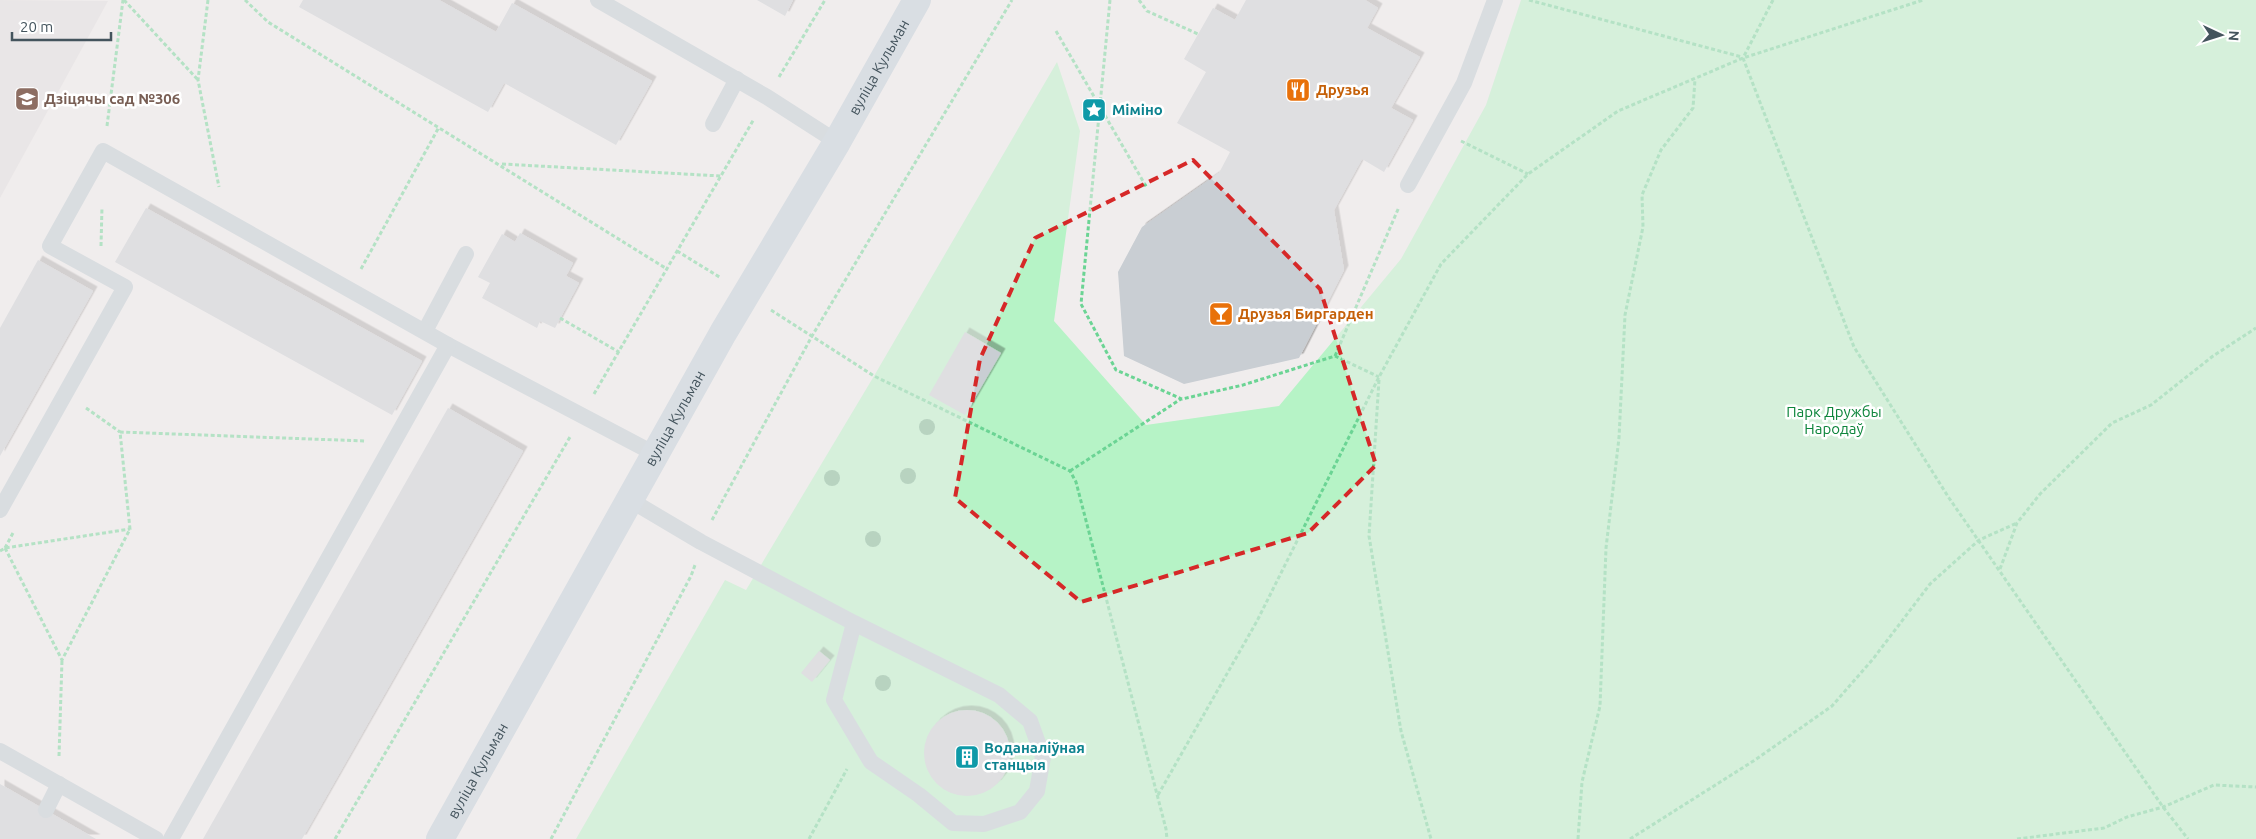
<svg xmlns="http://www.w3.org/2000/svg" width="2256" height="839" font-family="Ubuntu,sans-serif">
  <style>
    .education { fill: #e1dedf }
    .green { fill: #b6f3c6 }
    .building { fill: #c9ced3; filter: url(#shadow) }
    .lines { fill: none; stroke-linecap: round; stroke-linejoin: round }
    .path { stroke: #6bd494; stroke-width: 3; stroke-dasharray: 4 2.5; stroke-linecap: butt }
    .lane { stroke: #bccad1; stroke-width: 16 }
    .secondary { stroke: #bcccd7; stroke-width: 28 }
    .tree { fill: #73b48b }
    .marked { fill: none; stroke: #d62828; stroke-width: 4; stroke-dasharray: 10 6; stroke-linejoin: round }
    .labels { text-anchor: middle; stroke-width: 5; stroke-linejoin: round; paint-order: stroke }
    .street-label { font-size: 15px; fill: #44545d; stroke: #fff }
    .food-label { font-size: 15px; font-weight: bold; fill: #c56008; stroke: #fff; text-anchor: start }
    .education-label { font-size: 15px; font-weight: bold; fill: #785e54; stroke: #fff; text-anchor: start }
    .culture-label { font-size: 15px; font-weight: bold; fill: #0d838f; stroke: #fff; text-anchor: start }
    .park-label { font-size: 15px; fill: #0d853b; stroke: #fff }
  </style>
  <defs>
    <filter id="shadow"><feDropShadow dx="4.5" dy="-4.5" stdDeviation="0" flood-color="#0004"/></filter>
  </defs>
  <rect width="100%" height="100%" fill="#f0eded"/>
  <polygon class="education" points="0,0 108,1 0,198"/>
  <polygon class="green" points="1521,0 2256,0 2256,839 576,839 725,580 746,590 874,376 1057,62 1080,131 1054,321 1146,425 1279,406 1401,259 1486,105"/>
  <g class="building">
    <polygon points="303,0 439,0 496,32 512,3 652,81 616,145 504,83 488,112 299,7"/>
    <polygon points="757,0 793,0 785,16"/>
    <polygon points="1246,0 1365,0 1378,8 1367,28 1420,57 1391,108 1413,120 1384,172 1362,159 1334,210 1344,270 1299,358 1184,384 1124,356 1118,272 1142,227 1219,173 1230,152 1177,123 1206,72 1184,59 1213,8 1235,20"/>
    <polygon points="146,208 422,361 392,415 115,262"/>
    <polygon points="520,233 573,263 566,276 579,283 555,328 540,321 537,328 482,298 490,283 478,277 502,234 515,242"/>
    <polygon points="38,260 93,291 0,456 0,328"/>
    <polygon points="965,332 1001,353 965,415 929,395"/>
    <polygon points="448,408 523,451 302,839 203,839"/>
    <polygon points="819,651 830,660 812,682 801,673"/>
    <circle cx="967" cy="753" r="43"/>
    <polygon points="0,784 96,839 0,839"/>
  </g>
  <g class="lines">
    <g class="path">
      <polyline points="124,0 198,80"/>
      <polyline points="208,0 198,80 219,187"/>
      <polyline points="245,0 268,22 667,269"/>
      <polyline points="1110,0 1081,304 1116,370 1182,399 1243,385 1335,356 1379,377"/>
      <polyline points="1139,0 1147,11 1198,34"/>
      <polyline points="1529,0 1742,57"/>
      <polyline points="1773,0 1743,58 1854,347 1949,498 2163,807 2188,839"/>
      <polyline points="1056,31 1147,188"/>
      <polyline points="779,77 825,0"/>
      <polyline points="107,126 123,0"/>
      <polyline points="1461,141 1528,174"/>
      <polyline points="502,164 721,176"/>
      <polyline points="101,246 102,207"/>
      <polyline points="677,251 721,278"/>
      <polyline points="361,269 439,127"/>
      <polyline points="771,310 874,376 1070,471 1076,482 1166,829 1167,839"/>
      <polyline points="560,318 619,352"/>
      <polyline points="1335,356 1399,207"/>
      <polyline points="1379,380 1369,536 1401,731 1431,839"/>
      <polyline points="594,394 754,119"/>
      <polyline points="86,408 120,432"/>
      <polyline points="1070,471 1181,399"/>
      <polyline points="712,520 812,336 1012,0"/>
      <polyline points="5,548 62,660 130,529 120,432 365,441"/>
      <polyline points="5,548 14,531"/>
      <polyline points="0,551 5,548 130,529"/>
      <polyline points="2000,569 2017,523 2040,494 2112,423 2151,405 2213,356 2256,328"/>
      <polyline points="59,756 62,660"/>
      <polyline points="1158,795 1257,621 1379,377 1441,264 1528,174 1618,111 1743,58 1923,0"/>
      <polyline points="335,839 570,437"/>
      <polyline points="551,839 691,576 695,565"/>
      <polyline points="809,839 847,769"/>
      <polyline points="1578,839 1582,782 1600,706 1606,548 1619,438 1625,315 1643,227 1642,195 1661,150 1693,108 1695,79"/>
      <polyline points="1630,839 1755,760 1832,706 1873,659 1930,584 1979,540 2017,523"/>
      <polyline points="2017,839 2104,828 2127,817 2163,807 2214,785 2256,787"/>
    </g>
    <g class="lane">
      <polyline points="598,0 767,97 837,142"/>
      <polyline points="713,124 737,79"/>
      <polyline points="1408,185 1464,83 1495,0"/>
      <polyline points="425,331 466,254"/>
      <polyline points="630,500 701,542 854,623 999,695 1030,721 1043,757 1037,791 1020,812 984,824 953,823 919,795 871,762 834,700 854,623"/>
      <polyline points="0,510 125,287 50,246 103,151 448,345 655,454"/>
      <polyline points="0,751 156,839"/>
      <polyline points="46,810 59,784"/>
      <polyline points="171,839 448,345"/>
    </g>
    <path class="secondary" id="s1" d="M 440,839 L 723,333 L 837,142 L 917,0"/>
  </g>
  <g class="tree">
    <circle cx="927" cy="427" r="8"/>
    <circle cx="908" cy="476" r="8"/>
    <circle cx="832" cy="478" r="8"/>
    <circle cx="873" cy="539" r="8"/>
    <circle cx="883" cy="683" r="8"/>
  </g>
  <path d="M0 0H2256V839H0ZM 1193,160 L 1320,289 L 1376,465 L 1308,533 L 1081,602 L 955,498 L 980,359 L 1035,238 Z" fill="#f0eded" fill-opacity=".55" fill-rule="evenodd"/>
  <path class="marked" d="M 1193,160 L 1320,289 L 1376,465 L 1308,533 L 1081,602 L 955,498 L 980,359 L 1035,238 Z"/>
  <defs>
    <symbol id="restaurant-square" viewBox="-11 -11 22 22"><rect x="-9" y="-9" width="18" height="18" rx="4" fill="#e8710a" stroke="#fff"/><path d="M-5-6h1v4h1v-4h1v4h1v-4h1v5L-1.5 .5V6h-2V.5L-5-1ZM5-6V6H3V1.5H1.5Q1.5-4 5-6Z" fill="#fff"/></symbol>
    <symbol id="school-square" viewBox="-11 -11 22 22"><rect x="-9" y="-9" width="18" height="18" rx="4" fill="#8d6e63" stroke="#fff"/><path d="M0-5L7-2L0 1L-7-2ZM-4 1L0 2.5L4 1V4Q0 6-4 4Z" fill="#fff"/></symbol>
    <symbol id="sight-square" viewBox="-11 -11 22 22"><rect x="-9" y="-9" width="18" height="18" rx="4" fill="#0f9aa8" stroke="#fff"/><path d="M0-6L1.8-2.2L6-1.7L2.9 1.2L3.7 5.4L0 3.3L-3.7 5.4L-2.9 1.2L-6-1.7L-1.8-2.2Z" fill="#fff"/></symbol>
    <symbol id="bar-square" viewBox="-11 -11 22 22"><rect x="-9" y="-9" width="18" height="18" rx="4" fill="#e8710a" stroke="#fff"/><path d="M-6-5H6L.8 .8V4.5H3.5V6h-7V4.5H-.8V.8Z" fill="#fff"/></symbol>
    <symbol id="building-square" viewBox="-11 -11 22 22"><rect x="-9" y="-9" width="18" height="18" rx="4" fill="#0f9aa8" stroke="#fff"/><path d="M-4-6H4V6H1V3H-1V6H-4ZM-2.5-4.3h1.7v1.8h-1.7ZM.8-4.3h1.7v1.8H.8ZM-2.5-1h1.7V.8h-1.7ZM.8-1h1.7V.8H.8Z" fill="#fff"/></symbol>
  </defs>
  <g fill-rule="evenodd">
    <use href="#restaurant-square" x="1284" y="76" width="28" height="28"/>
    <use href="#school-square" x="13" y="85" width="28" height="28"/>
    <use href="#sight-square" x="1080" y="96" width="28" height="28"/>
    <use href="#bar-square" x="1207" y="300" width="28" height="28"/>
    <use href="#building-square" x="953" y="743" width="28" height="28"/>
  </g>
  <g class="labels">
    <g class="street-label">
      <text dy="5" stroke="none"><textPath href="#s1" startOffset="888">вуліца Кульман</textPath></text>
      <text dy="5" stroke="none"><textPath href="#s1" startOffset="482">вуліца Кульман</textPath></text>
      <text dy="5" stroke="none"><textPath href="#s1" startOffset="78">вуліца Кульман</textPath></text>
    </g>
    <g class="food-label">
      <text x="1316" y="95">Друзья</text>
      <text x="1238" y="319">Друзья Биргарден</text>
    </g>
    <g class="education-label">
      <text x="44" y="104">Дзіцячы сад №306</text>
    </g>
    <g class="culture-label">
      <text x="1112" y="115">Міміно</text>
      <text x="984" y="753">Воданаліўная<tspan x="984" dy="17">станцыя</tspan></text>
    </g>
    <g class="park-label">
      <text x="1834" y="417">Парк Дружбы<tspan x="1834" dy="17">Народаў</tspan></text>
    </g>
  </g>
  <g transform="translate(2221 35) rotate(94)" stroke="#ffffff" stroke-width="4" paint-order="stroke">
  <path d="M0-4L9 19L0 12L-9 19Z" fill="#44545d"/>
  <text y="-8" font-size="14" font-weight="bold" text-anchor="middle" fill="#44545d">N</text>
  </g>
  <path d="M12 32v8h99v-8" fill="none" stroke="#44545d" stroke-width="2.5"/>
  <text x="20" y="32" font-size="15" fill="#44545d" stroke="#ffffff" stroke-width="4" paint-order="stroke">20 m</text>
</svg>
